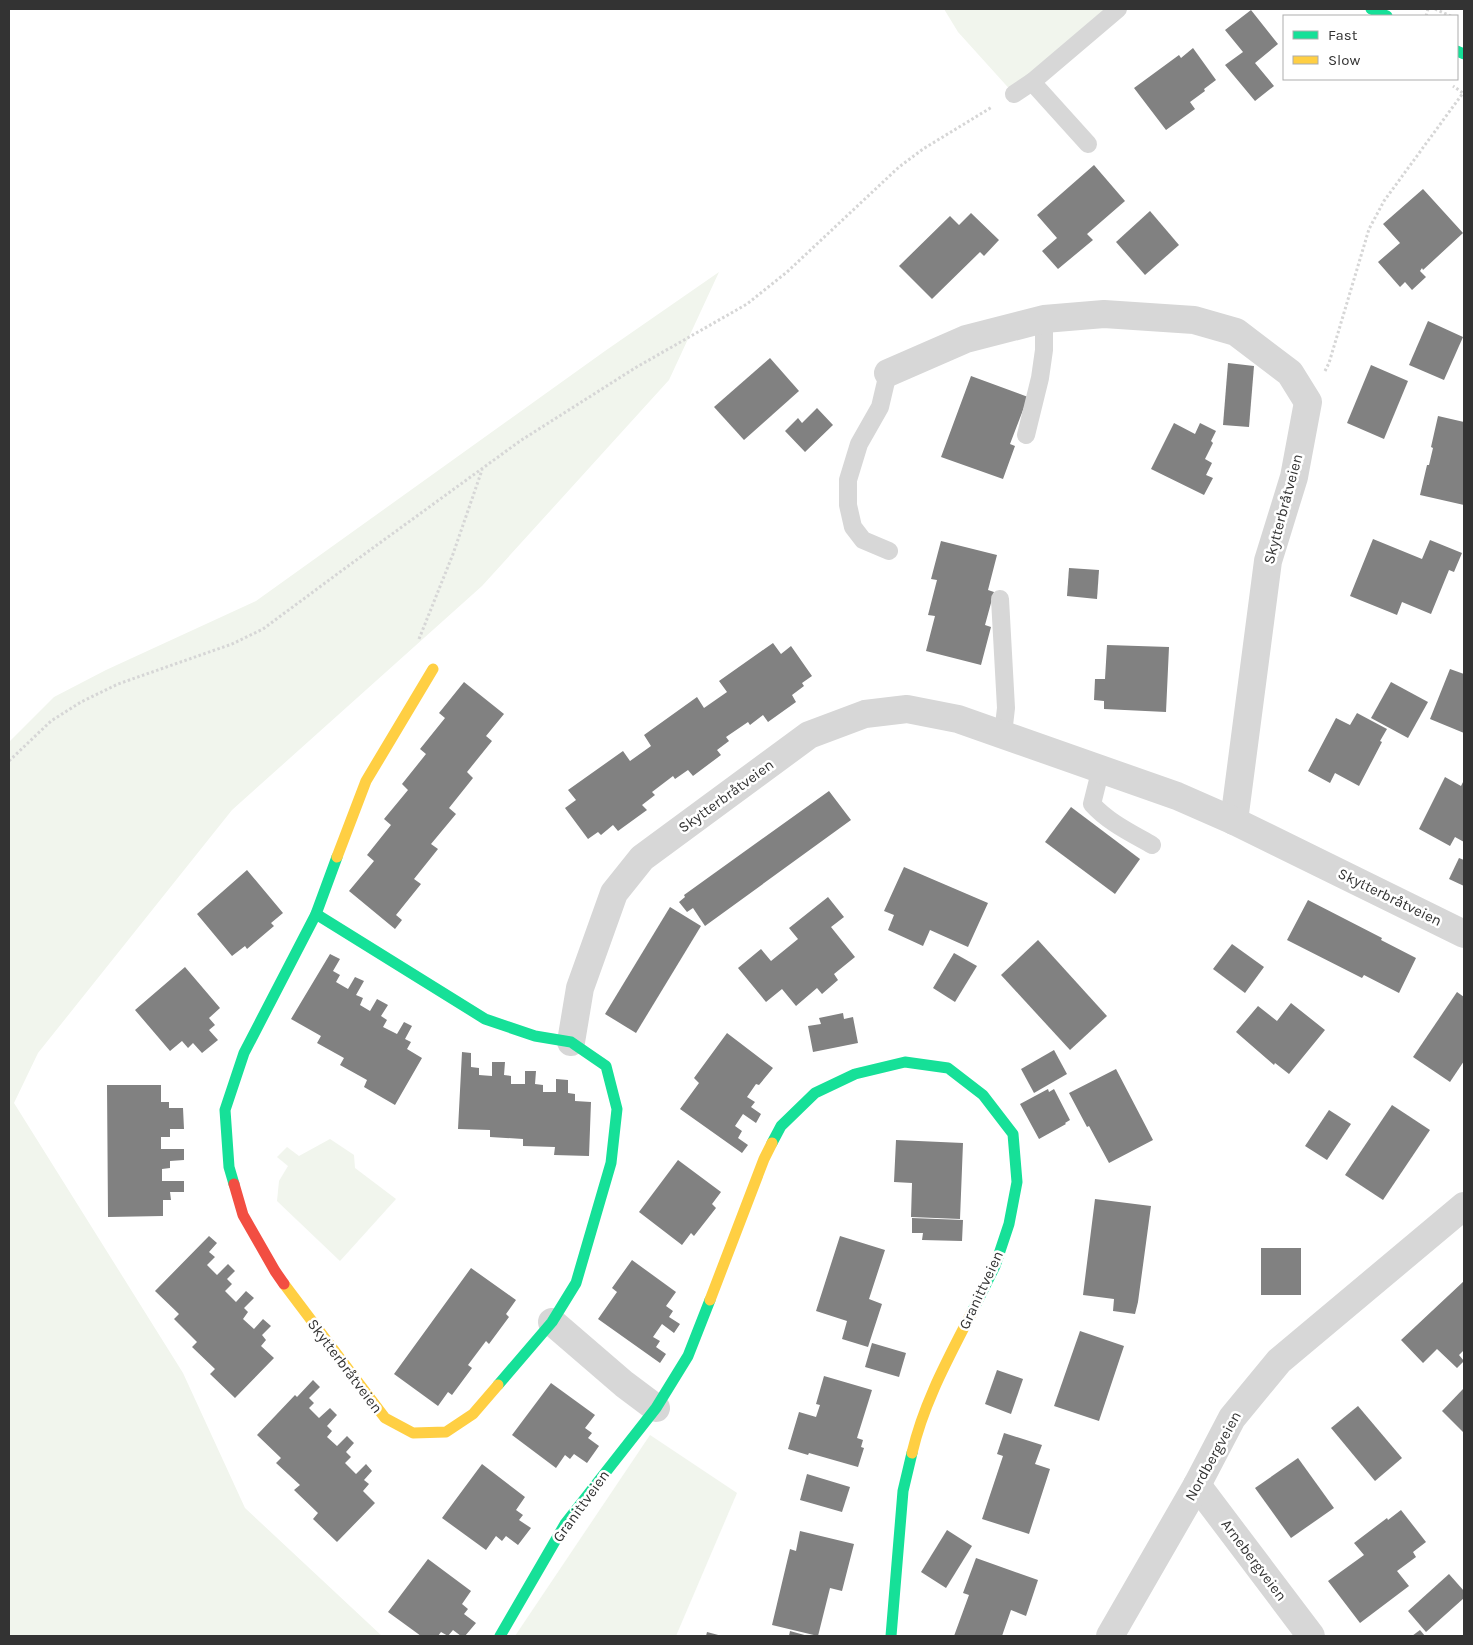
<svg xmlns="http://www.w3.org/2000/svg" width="1473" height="1645" font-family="Karla,sans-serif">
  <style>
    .green { fill: #f1f5ed }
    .building { fill: #818181 }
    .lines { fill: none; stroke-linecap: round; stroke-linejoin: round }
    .path { stroke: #d6d6d6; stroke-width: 3; stroke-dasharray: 2.5 2.5; stroke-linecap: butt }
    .lane { stroke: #d7d7d7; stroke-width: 18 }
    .street { stroke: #d7d7d7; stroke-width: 28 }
    .fast { stroke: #16e098; stroke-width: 11 }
    .slow { stroke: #ffcf43; stroke-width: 11 }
    .jam { stroke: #f24e42; stroke-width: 11 }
    .labels { text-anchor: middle; stroke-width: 5; stroke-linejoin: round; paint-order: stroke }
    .street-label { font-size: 15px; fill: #333; stroke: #fff }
  </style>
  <rect width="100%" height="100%" fill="#fff"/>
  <g class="green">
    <polygon points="944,9 1118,9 1014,94 958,32"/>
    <polygon points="719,272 669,380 482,586 232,810 38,1053 14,1103 183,1373 245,1508 382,1636 9,1636 9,742 54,697 106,670 256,601 605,351"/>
    <polygon points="330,1139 354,1155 355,1168 396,1199 340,1261 277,1201 279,1181 288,1166 277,1157 287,1147 299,1156"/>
    <polygon points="650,1435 737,1493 676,1636 515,1636"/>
  </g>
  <g class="building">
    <polygon points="1251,10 1278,44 1255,63 1274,86 1255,101 1225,65 1243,52 1225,30"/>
    <polygon points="1193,48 1216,80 1204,89 1205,91 1190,102 1195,109 1166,130 1134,88 1179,55 1181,58"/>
    <polygon points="1094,165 1125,201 1087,234 1093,240 1058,269 1042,251 1057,238 1037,215"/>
    <polygon points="1423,189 1463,233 1423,270 1422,268 1420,271 1426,277 1412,290 1405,282 1400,287 1378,262 1400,243 1383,224"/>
    <polygon points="1150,211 1179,245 1145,275 1116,242"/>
    <polygon points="971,213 999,240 984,256 980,252 932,299 899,266 950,216 959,225"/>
    <polygon points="1428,321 1463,337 1444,380 1409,365"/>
    <polygon points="770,358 799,391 744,440 714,407"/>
    <polygon points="1228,363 1254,366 1249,427 1223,425"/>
    <polygon points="1371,365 1408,381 1384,439 1347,423"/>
    <polygon points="971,376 1028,397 1010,444 1015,446 1003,479 941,457"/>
    <polygon points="817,408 833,425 805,452 785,431 798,418 802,423"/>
    <polygon points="1438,416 1464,422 1464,505 1420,495 1427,465 1429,465 1433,448 1431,447"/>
    <polygon points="1174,423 1195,434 1200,423 1216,431 1211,441 1213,443 1205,459 1212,463 1206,475 1213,478 1204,495 1151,469"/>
    <polygon points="1373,539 1422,559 1430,540 1462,553 1454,572 1449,570 1431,614 1402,602 1397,615 1350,596"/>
    <polygon points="941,541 997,555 988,590 994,592 985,625 991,627 981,665 926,651 935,616 928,615 937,580 931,579"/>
    <polygon points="1069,568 1099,570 1097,599 1067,596"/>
    <polygon points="773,643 781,654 791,646 812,676 802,683 804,686 792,695 796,702 768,722 763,715 750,725 748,722 726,737 729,741 717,750 721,755 693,776 688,770 675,779 673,776 652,792 655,795 642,805 647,810 618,831 613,825 601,835 598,832 588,839 565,808 576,800 568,790 623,751 630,761 651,746 644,735 697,697 704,708 727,692 719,681"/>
    <polygon points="1107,645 1169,647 1166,712 1104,709 1104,701 1094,700 1095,679 1105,679"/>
    <polygon points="1450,669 1464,674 1464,733 1430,719"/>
    <polygon points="464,682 504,714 486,736 492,741 467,772 473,778 449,808 456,814 431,844 438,849 414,879 421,884 396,915 402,920 395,929 349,891 374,861 367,855 391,825 384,819 408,790 402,784 426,754 420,749 445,718 439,713"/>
    <polygon points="1391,682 1428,702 1408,738 1371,718"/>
    <polygon points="1357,713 1387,729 1380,741 1382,742 1359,786 1335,773 1330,783 1308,771 1336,718 1350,725"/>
    <polygon points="1445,777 1461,786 1464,780 1464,842 1455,837 1450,846 1419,829"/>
    <polygon points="829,791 851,820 705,926 693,908 687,912 679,902 685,897 684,895"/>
    <polygon points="1071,807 1140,859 1115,894 1045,842"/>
    <polygon points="1459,858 1464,860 1464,886 1449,879"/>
    <polygon points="904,867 988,903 968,947 930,930 923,946 888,930 894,915 884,911"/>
    <polygon points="247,870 283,913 271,923 274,926 247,949 245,946 232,956 197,914"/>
    <polygon points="828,897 844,917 831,927 855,957 834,974 838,980 822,994 817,988 796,1006 782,989 766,1002 738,968 761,949 771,961 798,939 789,928"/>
    <polygon points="1308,900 1382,938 1381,940 1416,958 1399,993 1364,975 1362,978 1287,940"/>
    <polygon points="670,907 701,926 636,1033 605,1014"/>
    <polygon points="1038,940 1107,1016 1070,1050 1001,975"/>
    <polygon points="1232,944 1264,967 1245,993 1213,969"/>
    <polygon points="954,953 977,966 955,1002 933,988"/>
    <polygon points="330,954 340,959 333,971 340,975 336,982 348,989 355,977 364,981 356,995 363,998 360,1005 370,1011 377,999 388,1005 381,1016 387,1020 383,1027 397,1034 404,1022 412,1026 405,1039 411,1042 407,1049 422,1058 395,1105 364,1087 367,1080 340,1065 344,1058 317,1043 321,1036 291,1019"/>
    <polygon points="185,967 220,1008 209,1018 215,1025 209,1030 218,1040 202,1053 193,1043 188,1048 182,1041 170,1051 135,1010"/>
    <polygon points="1457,992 1464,997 1464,1061 1450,1082 1413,1057"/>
    <polygon points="1291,1003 1325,1030 1289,1074 1275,1063 1274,1065 1236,1032 1258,1006 1277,1021"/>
    <polygon points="843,1013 844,1019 853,1017 858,1043 813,1052 808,1026 821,1024 819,1018"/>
    <polygon points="727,1033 773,1068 759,1085 756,1084 747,1097 755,1102 751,1107 761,1114 756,1123 743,1114 735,1126 742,1131 738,1138 748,1145 742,1153 680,1109 699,1083 694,1078"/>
    <polygon points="1054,1050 1067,1074 1034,1093 1021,1069"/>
    <polygon points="462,1052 471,1053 471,1067 479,1068 479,1075 492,1076 492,1062 505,1062 504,1075 511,1076 511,1084 525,1084 525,1071 536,1071 535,1084 543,1085 543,1092 556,1092 556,1079 568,1080 568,1093 575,1094 575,1101 591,1102 589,1156 554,1155 555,1147 523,1146 523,1139 490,1137 490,1130 458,1129"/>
    <polygon points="1116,1069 1153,1140 1109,1163 1089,1126 1087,1127 1069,1093"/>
    <polygon points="107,1085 161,1085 161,1102 169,1102 169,1108 183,1108 184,1129 170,1129 170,1137 161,1137 161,1149 184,1149 184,1160 170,1161 170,1168 162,1169 162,1181 184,1181 184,1192 170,1192 171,1200 163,1200 163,1216 108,1217"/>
    <polygon points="1048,1089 1049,1092 1054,1089 1070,1120 1065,1123 1066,1124 1039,1139 1020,1104"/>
    <polygon points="1392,1105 1430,1130 1383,1200 1345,1175"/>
    <polygon points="1329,1110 1351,1124 1327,1160 1305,1146"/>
    <polygon points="896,1140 963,1143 960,1219 911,1217 912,1183 894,1182"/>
    <polygon points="678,1160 721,1192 712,1204 716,1208 694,1236 691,1233 682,1245 639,1212"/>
    <polygon points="1095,1199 1151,1206 1138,1302 1135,1314 1113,1311 1114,1299 1083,1295"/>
    <polygon points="912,1218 963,1220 962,1241 922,1240 923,1233 912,1233"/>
    <polygon points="209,1236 217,1243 209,1252 215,1257 207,1265 217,1275 228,1264 235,1271 227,1279 232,1284 225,1291 236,1302 246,1291 254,1298 244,1308 248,1312 243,1319 254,1329 263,1319 271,1326 262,1335 266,1340 261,1346 274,1358 235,1398 210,1374 215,1369 192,1347 197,1342 174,1319 179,1314 155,1291"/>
    <polygon points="840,1236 885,1250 869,1299 882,1304 868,1347 842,1339 847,1321 816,1311"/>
    <rect x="1261" y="1248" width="40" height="47"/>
    <polygon points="632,1260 676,1292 666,1306 673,1311 669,1317 680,1324 674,1333 662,1324 653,1337 660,1341 656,1347 666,1354 660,1363 598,1319 617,1292 612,1288"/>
    <polygon points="471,1268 516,1300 506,1314 509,1317 489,1344 486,1341 468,1365 472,1368 452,1395 448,1392 438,1406 394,1374"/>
    <polygon points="1464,1281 1464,1350 1459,1355 1464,1361 1457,1368 1437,1349 1423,1363 1401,1340"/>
    <polygon points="1080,1331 1124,1346 1099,1421 1054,1406"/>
    <polygon points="872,1343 906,1353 899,1377 865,1367"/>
    <polygon points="997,1370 1023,1379 1011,1414 985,1404"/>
    <polygon points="824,1376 872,1390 857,1438 863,1440 861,1447 864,1448 858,1467 809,1453 808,1455 788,1449 799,1412 816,1417 820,1405 816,1404"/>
    <polygon points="313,1380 320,1387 309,1398 314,1403 309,1408 319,1418 330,1408 337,1415 327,1426 332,1431 327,1437 337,1446 347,1436 354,1443 346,1452 351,1457 345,1463 356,1474 366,1464 372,1471 364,1480 369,1484 363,1491 375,1503 337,1542 313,1519 318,1513 294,1490 300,1485 276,1463 281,1458 257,1435 295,1395 297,1397"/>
    <polygon points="551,1383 595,1415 585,1428 592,1433 588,1438 599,1446 587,1463 574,1454 570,1459 565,1455 556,1468 512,1435"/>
    <polygon points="1464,1388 1464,1433 1442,1411"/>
    <polygon points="1358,1406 1402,1458 1375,1481 1331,1428"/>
    <polygon points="1004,1433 1042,1445 1035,1464 1050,1469 1029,1534 982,1519 1003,1456 997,1454"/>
    <polygon points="1298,1458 1334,1508 1291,1538 1255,1488"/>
    <polygon points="482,1464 525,1497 516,1510 523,1515 519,1520 531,1528 518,1545 506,1536 502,1541 496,1536 486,1550 442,1518"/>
    <polygon points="807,1474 850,1487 842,1512 800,1500"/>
    <polygon points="1401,1510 1426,1542 1413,1552 1416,1557 1397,1571 1409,1586 1360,1623 1328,1581 1364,1555 1354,1543 1387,1518 1388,1520"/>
    <polygon points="947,1530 972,1546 946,1588 921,1572"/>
    <polygon points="800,1531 854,1544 842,1591 830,1588 818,1636 772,1625 790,1549 796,1551"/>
    <polygon points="976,1558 1038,1580 1026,1616 1011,1610 1002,1636 954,1636 969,1595 963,1593"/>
    <polygon points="428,1559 471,1591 462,1604 468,1609 464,1614 476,1623 465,1636 461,1636 453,1630 448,1636 441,1632 438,1636 421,1636 388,1612"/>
    <polygon points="1449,1574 1464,1591 1464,1598 1426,1632 1408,1611"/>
    <polygon points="1420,1630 1425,1636 1412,1636"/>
    <polygon points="790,1631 808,1636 789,1636"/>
    <polygon points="707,1632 722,1636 706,1636"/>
  </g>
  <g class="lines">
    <g class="path">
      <polyline points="1435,9 1451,16"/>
      <polyline points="1426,16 1428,9"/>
      <polyline points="1325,371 1329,363 1369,229 1384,201 1463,93 1453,86"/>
      <polyline points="419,639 453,554 482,470"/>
      <polyline points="9,761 51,721 81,702 118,684 232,644 263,629 344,569 520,441 635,368 747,304 787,272 899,167 923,149 992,107"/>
    </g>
    <g class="lane">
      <polyline points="1032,82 1088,144"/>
      <polyline points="1014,94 1032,82 1118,9"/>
      <polyline points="888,373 880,407 859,444 848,480 848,505 853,527 863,540 889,551"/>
      <polyline points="1026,435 1040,378 1044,350 1044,319"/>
      <polyline points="1000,599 1006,708 1003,734"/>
      <path d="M 1101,768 L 1092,804 C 1108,822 1131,833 1152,845"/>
    </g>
    <g class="street">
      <polyline points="888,373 966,339 1044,319 1104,314 1194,320 1236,332 1290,373 1308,402 1294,477 1268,561 1234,821"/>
      <polyline points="571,1042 580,988 614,893 642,858 809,735 865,714 907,709 958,719 1177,796 1234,821 1464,934"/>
      <polyline points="552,1322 624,1384 656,1408"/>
      <polyline points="1197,1485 1311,1636"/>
      <polyline points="1110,1636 1197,1485 1232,1418 1279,1361 1464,1206"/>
    </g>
    <g class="fast">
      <polyline points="1371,9 1387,16"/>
      <polyline points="1457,51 1464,54"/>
      <polyline points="316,914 485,1019 535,1036 571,1042 606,1066 617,1109 611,1163 576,1283 552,1322 498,1385"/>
      <polyline points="772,1143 781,1126 815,1093 855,1074 905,1062 948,1068 983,1095 1013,1134 1017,1182 1009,1224 995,1266 972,1312"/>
      <polyline points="234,1184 229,1167 225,1110 244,1053 316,914 337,857"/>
      <polyline points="500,1636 565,1524 656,1408 688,1356 710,1300"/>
      <polyline points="891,1636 903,1491 912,1453"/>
    </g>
    <g class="slow">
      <polyline points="337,857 366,781 433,669"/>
      <polyline points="284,1284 385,1418 413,1433 446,1432 473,1414 498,1385"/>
      <polyline points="710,1300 764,1159 772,1143"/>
      <path d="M 912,1453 C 924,1402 948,1359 972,1312"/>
    </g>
    <polyline class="jam" points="234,1184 243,1215 275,1271 284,1284"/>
  </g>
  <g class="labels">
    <g class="street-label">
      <text transform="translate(1283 509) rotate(-75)" y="5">Skytterbråtveien</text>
      <text transform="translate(726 796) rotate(-36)" y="5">Skytterbråtveien</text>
      <text transform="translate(1390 897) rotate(26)" y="5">Skytterbråtveien</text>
      <text transform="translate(981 1290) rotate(-65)" y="5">Granittveien</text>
      <text transform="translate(345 1366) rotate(53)" y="5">Skytterbråtveien</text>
      <text transform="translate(1213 1456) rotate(-61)" y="5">Nordbergveien</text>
      <text transform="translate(581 1506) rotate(-54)" y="5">Granittveien</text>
      <text transform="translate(1254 1560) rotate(53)" y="5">Arnebergveien</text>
    </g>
  </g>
  <rect width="1473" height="1645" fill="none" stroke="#333333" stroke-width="20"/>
  <rect x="1283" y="15" width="175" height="65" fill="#ffffff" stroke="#adadad"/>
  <rect x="1293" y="31" width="25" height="8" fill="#16e098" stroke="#adadad"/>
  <text x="1328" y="40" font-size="15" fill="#333333">Fast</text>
  <rect x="1293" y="56" width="25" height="8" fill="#ffcf43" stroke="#adadad"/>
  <text x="1328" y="65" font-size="15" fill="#333333">Slow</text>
</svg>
